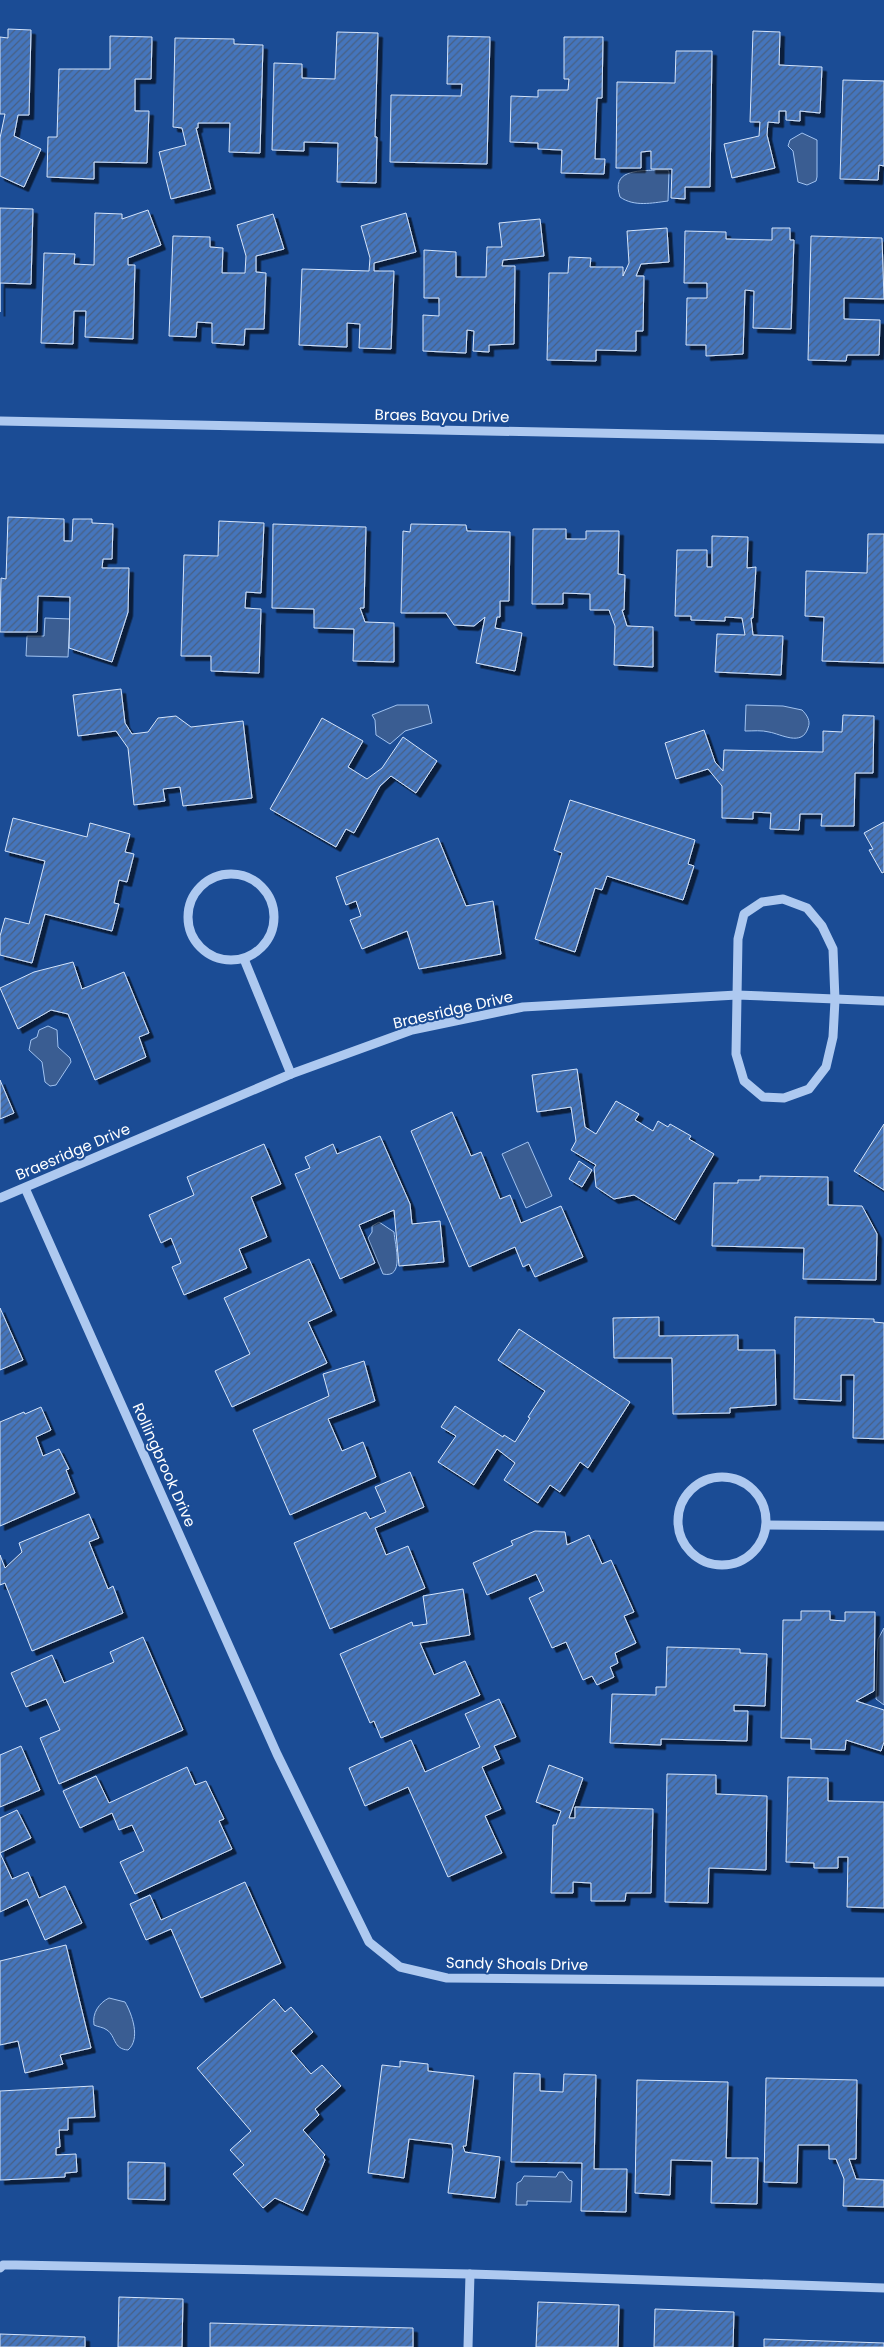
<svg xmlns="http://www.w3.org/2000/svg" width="884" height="2347" font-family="Poppins,sans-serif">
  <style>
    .water { fill: #3a5d92; stroke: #a1c3f1 }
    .building { fill: url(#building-hatch); stroke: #d4e4fb; filter: url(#shadow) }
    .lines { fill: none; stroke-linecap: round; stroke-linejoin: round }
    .minor { stroke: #aec9f0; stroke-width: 9 }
    .labels { text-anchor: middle; stroke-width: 4; stroke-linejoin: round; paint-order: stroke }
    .street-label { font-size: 15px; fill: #fff; stroke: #1b4c95 }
  </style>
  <defs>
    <pattern id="building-hatch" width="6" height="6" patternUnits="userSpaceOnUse" patternTransform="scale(1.25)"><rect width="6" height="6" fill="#4475bc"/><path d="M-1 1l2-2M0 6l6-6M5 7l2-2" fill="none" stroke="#486084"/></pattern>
    <filter id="shadow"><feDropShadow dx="4.5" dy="4.5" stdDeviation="0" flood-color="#0009"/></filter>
  </defs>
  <rect width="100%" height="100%" fill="#1b4c95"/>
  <g class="water">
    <polygon points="802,133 817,140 817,177 816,181 807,185 798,182 793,151 788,146 790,140"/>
    <path d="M 656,170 L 668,170 L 669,172 L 668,201 C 652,203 634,207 620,197 C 611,170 637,171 656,170 Z"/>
    <polygon points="45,618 70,619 68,657 26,656 27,636 44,636"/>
    <polygon points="397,705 428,705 432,723 405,731 390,744 376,735 375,720 372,715"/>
    <path d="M 746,705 L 783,706 L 802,710 C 807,715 811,721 808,728 C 802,747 781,734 769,732 C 762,730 753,731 745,731 Z"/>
    <polygon points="48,1026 57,1030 58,1047 70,1058 71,1062 56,1085 50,1086 45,1082 42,1062 29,1050 31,1040 37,1037 39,1030"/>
    <polygon points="528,1142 552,1196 526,1208 502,1154"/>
    <path d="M 379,1222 L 394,1232 C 395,1245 405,1279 383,1274 L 368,1238 L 372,1232 L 372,1226 Z"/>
    <polygon points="884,1628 884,1705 876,1699 878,1639"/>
    <path d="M 109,1998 L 125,2002 C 132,2014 141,2039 128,2050 C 113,2049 116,2036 107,2030 C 103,2027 98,2027 94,2025 C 92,2013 99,2003 109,1998 Z"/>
    <polygon points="559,2172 563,2172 569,2180 572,2181 571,2202 527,2201 527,2205 516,2205 517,2183 521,2181 524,2176 556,2177"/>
  </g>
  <g class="building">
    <polygon points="8,29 31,30 29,115 18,115 14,136 41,149 24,187 0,176 0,138 5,114 0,114 0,37 8,38"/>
    <polygon points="753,31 780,32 779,65 822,67 820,113 800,111 800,121 786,120 786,111 779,111 779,123 768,122 767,135 775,168 732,178 724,144 759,136 760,122 750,122"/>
    <polygon points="337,32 378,33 375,137 377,137 376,183 337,182 338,143 304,142 304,151 272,150 274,63 302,64 302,78 335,79"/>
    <polygon points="110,36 152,37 151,79 135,79 135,111 149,111 147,163 94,162 94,179 47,177 48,137 57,137 59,69 110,69"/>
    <polygon points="448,36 490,37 487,164 390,162 391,95 461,96 462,84 447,84"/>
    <polygon points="564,37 603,37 602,98 597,98 595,159 605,159 604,174 561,173 562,150 538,149 538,143 510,142 511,96 538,97 538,90 568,90 569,79 564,79"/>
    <polygon points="175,38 234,39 234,44 263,45 260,153 229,152 230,123 198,123 198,128 196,128 211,189 171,199 159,152 186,145 182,128 173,127"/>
    <polygon points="676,51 712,51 710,187 685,187 685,199 671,198 672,169 651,169 651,151 641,152 641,168 616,168 617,82 675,83"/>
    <polygon points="843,80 884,81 884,166 879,165 878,180 840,179"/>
    <polygon points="0,208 33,209 31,284 0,283 0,312"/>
    <polygon points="148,210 161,245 128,258 128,265 135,265 133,339 85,337 86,311 74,311 73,344 41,343 44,253 75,254 74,264 94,265 95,213 122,214 122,219"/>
    <polygon points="406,213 416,252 374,263 374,271 394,271 391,349 359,348 360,324 347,323 347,347 299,345 302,269 369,271 370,258 361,226"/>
    <polygon points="273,214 284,249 256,256 256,272 266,273 264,329 245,329 244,345 212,343 212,323 197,322 196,337 169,336 173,236 210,237 210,247 223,248 222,273 245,273 246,256 237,225"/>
    <polygon points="540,219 544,256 503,260 502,266 515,266 514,344 489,345 489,352 473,351 474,331 467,330 466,353 423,351 423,315 439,316 439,298 424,298 424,250 456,252 456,277 486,277 487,247 502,247 499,223"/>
    <polygon points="667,228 669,262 641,264 636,276 644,276 643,331 636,331 636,351 596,350 596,361 547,360 549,273 568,273 569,257 591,258 590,267 623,267 623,276 629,263 627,231"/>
    <polygon points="772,228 790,228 790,240 794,240 791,329 753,328 754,291 745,290 743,354 706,356 706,345 686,345 687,298 707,298 707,283 684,283 685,231 726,232 726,239 772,240"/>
    <polygon points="811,236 882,238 884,299 844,298 844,319 880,320 879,355 847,355 846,361 808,360"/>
    <polygon points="8,517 64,519 64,541 72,541 73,519 92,519 92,523 113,524 112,559 103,559 102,568 129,568 128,612 112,662 69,648 70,597 38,596 37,632 0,632 1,578 6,579"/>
    <polygon points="219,521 264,523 261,593 246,592 245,608 261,609 259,673 211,671 211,656 181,656 184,555 218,556"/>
    <polygon points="273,524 366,527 364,608 360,608 365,622 394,623 394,662 353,661 354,629 314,628 314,609 272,608"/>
    <polygon points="411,524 466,525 467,531 510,532 509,601 500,601 500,617 497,617 495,628 522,633 515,671 476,663 485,617 474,626 454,625 446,613 401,613 403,531 410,532"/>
    <polygon points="533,529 566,529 566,539 586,539 586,531 619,531 618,574 625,575 624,610 622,610 627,626 653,627 653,667 614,665 615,626 609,610 590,610 590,594 563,593 563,604 532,604"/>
    <polygon points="868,534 884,534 884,663 822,661 824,617 805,616 806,571 867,573"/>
    <polygon points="712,536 748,537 747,568 756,567 753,618 751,618 753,635 783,636 781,675 715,672 717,634 745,635 742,618 725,617 725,621 691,620 691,616 675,616 677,550 707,550 707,567 712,567"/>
    <polygon points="121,689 125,723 132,734 148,732 158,718 176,716 191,727 243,721 252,798 183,806 180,787 163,789 165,801 134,805 128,748 116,731 78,736 73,695"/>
    <polygon points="843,715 874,716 873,773 855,773 854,826 821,826 822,814 800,814 799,830 770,829 771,813 753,812 753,819 722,818 722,786 708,769 676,779 665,743 704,730 715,762 723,771 724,750 823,752 823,731 842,732"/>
    <polygon points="322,718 363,741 348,767 367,779 382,768 403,737 437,761 416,793 391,776 380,786 354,833 346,829 336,847 270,809"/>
    <polygon points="570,800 695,840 688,864 694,866 683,900 607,876 602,890 595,888 575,952 535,939 562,853 554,850"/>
    <polygon points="13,818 87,837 90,823 130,834 125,852 134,854 127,882 119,880 114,903 119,904 112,931 45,914 32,963 0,955 0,936 5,918 29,924 45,861 5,851"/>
    <polygon points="884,822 884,872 882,873 869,850 873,849 864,833"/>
    <polygon points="438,838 466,906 493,901 501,954 419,969 407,931 362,949 350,920 361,916 356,901 346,905 336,877"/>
    <polygon points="73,962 82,989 124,972 149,1033 139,1037 146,1057 95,1080 68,1014 51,1010 18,1029 0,988 34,972"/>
    <polygon points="577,1069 585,1127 596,1134 616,1101 639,1114 635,1120 653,1131 658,1121 668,1127 670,1124 691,1136 689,1139 714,1154 675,1220 634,1195 614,1199 596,1187 594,1168 596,1165 571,1150 576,1141 571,1107 537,1112 532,1075"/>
    <polygon points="0,1080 14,1113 0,1119"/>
    <polygon points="452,1112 471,1156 481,1152 500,1199 510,1195 521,1223 561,1206 583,1257 535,1277 529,1264 523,1267 515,1247 469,1267 411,1131"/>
    <polygon points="884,1124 884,1190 854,1171"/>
    <polygon points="380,1136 410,1204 412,1224 440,1221 444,1262 399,1266 394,1210 359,1225 375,1263 340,1279 295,1174 310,1168 305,1157 333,1144 337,1154"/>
    <polygon points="264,1144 281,1184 251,1197 267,1237 239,1249 247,1268 184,1295 172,1267 181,1263 171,1238 161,1243 149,1215 194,1195 187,1177"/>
    <polygon points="579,1161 592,1170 582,1187 569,1179"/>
    <polygon points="760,1176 828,1177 828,1205 862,1206 877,1234 876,1280 803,1279 804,1248 712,1246 714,1183 738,1183 738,1180 760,1180"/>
    <polygon points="309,1259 332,1311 308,1322 327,1363 232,1407 215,1371 250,1354 224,1298"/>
    <polygon points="0,1308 23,1360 0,1370"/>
    <polygon points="659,1317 659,1336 738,1335 738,1350 775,1350 776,1405 730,1408 730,1413 673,1414 672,1358 614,1358 613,1318"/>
    <polygon points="795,1317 874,1319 874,1322 884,1323 884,1439 853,1438 854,1375 841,1375 841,1401 794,1399"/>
    <polygon points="519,1329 630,1402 588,1468 580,1462 560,1492 550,1485 538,1503 504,1480 515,1463 497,1449 474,1485 438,1462 456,1436 441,1427 455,1406 503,1437 504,1435 515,1442 530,1418 528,1417 545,1391 498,1360"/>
    <polygon points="364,1361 375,1401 328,1419 342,1451 363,1442 376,1477 290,1515 253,1430 329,1396 323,1374"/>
    <polygon points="41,1407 51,1430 36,1437 43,1456 59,1449 69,1469 66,1470 75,1493 0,1526 0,1422 24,1412 25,1414"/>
    <polygon points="410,1472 424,1507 375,1528 386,1555 408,1546 425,1588 330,1629 294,1543 366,1512 370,1519 386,1512 375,1487"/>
    <polygon points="89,1514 99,1538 89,1542 108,1589 113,1586 123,1613 32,1651 5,1583 0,1585 0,1555 5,1568 22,1552 19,1543"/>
    <polygon points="535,1531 565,1532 567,1545 589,1535 602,1564 611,1560 634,1612 624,1616 636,1643 615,1653 618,1663 610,1667 614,1677 597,1685 592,1676 583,1680 566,1642 552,1648 529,1598 544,1591 536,1574 487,1595 473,1563 513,1545 511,1541"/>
    <polygon points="463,1589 470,1635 420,1643 434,1675 465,1661 480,1695 381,1738 374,1721 370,1723 340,1654 412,1622 413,1626 427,1624 423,1596"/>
    <polygon points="801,1611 830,1611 830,1620 845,1621 845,1612 875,1612 874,1691 856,1701 884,1710 884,1742 881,1751 846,1740 845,1750 811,1749 811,1739 781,1738 783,1620 801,1620"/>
    <polygon points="143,1637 183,1730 59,1784 40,1738 60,1730 46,1699 26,1707 11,1673 52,1655 64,1683 114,1662 110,1652"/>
    <polygon points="667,1647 740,1649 740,1653 767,1654 765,1706 734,1705 734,1711 748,1711 747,1741 661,1739 661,1745 610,1743 612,1694 656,1695 656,1687 666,1687"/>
    <polygon points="499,1699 516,1737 494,1746 500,1759 482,1767 501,1809 485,1816 502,1853 448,1877 408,1787 365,1806 349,1768 411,1740 425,1772 480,1747 465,1714"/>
    <polygon points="21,1746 40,1790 0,1807 0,1755"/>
    <polygon points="549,1765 583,1778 569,1818 575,1818 575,1807 653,1809 651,1893 626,1893 625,1901 591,1901 591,1883 573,1882 573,1893 551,1893 553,1825 556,1825 561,1811 536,1802"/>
    <polygon points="187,1767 195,1785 206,1781 224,1819 219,1821 232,1849 135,1894 120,1862 144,1851 132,1825 119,1830 112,1813 80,1828 63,1791 96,1776 109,1803"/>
    <polygon points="667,1774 716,1775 716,1794 767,1796 766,1870 709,1868 708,1903 665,1902"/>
    <polygon points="788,1777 828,1778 828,1801 884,1802 884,1908 847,1907 848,1857 838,1857 838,1868 814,1868 814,1863 786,1862"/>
    <polygon points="17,1810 31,1838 0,1853 12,1879 28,1872 39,1898 65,1886 82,1923 45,1940 27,1899 0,1912 0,1818"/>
    <polygon points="245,1882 281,1963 201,1998 171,1929 146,1940 130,1904 150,1895 161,1920"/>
    <polygon points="66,1945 91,2048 60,2055 63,2064 25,2073 18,2041 0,2045 0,1961"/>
    <polygon points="274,1999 285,2012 291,2007 313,2032 291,2051 311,2074 322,2065 341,2086 315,2109 319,2115 303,2130 325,2155 323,2157 325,2160 303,2211 275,2198 263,2208 233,2174 244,2165 230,2150 251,2131 197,2068"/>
    <polygon points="400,2061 428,2064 428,2071 474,2076 466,2146 463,2146 465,2152 500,2157 495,2198 448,2193 453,2152 452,2144 409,2139 404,2178 368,2173 382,2065 400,2067"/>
    <polygon points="514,2073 540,2074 540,2091 563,2092 564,2074 596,2075 594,2169 627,2169 626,2212 581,2211 582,2163 511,2162"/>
    <polygon points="766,2078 857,2080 856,2159 849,2159 856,2179 884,2180 884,2207 843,2206 844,2179 836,2159 829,2159 829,2145 798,2145 797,2183 764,2182"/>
    <polygon points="637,2080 728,2082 726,2158 758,2158 757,2204 711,2203 712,2161 671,2160 670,2195 635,2193"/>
    <polygon points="93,2086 95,2117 68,2118 68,2130 59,2130 60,2147 56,2148 56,2155 76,2154 77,2172 65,2173 65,2177 0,2180 0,2091"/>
    <polygon points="128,2162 165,2163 165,2200 128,2199"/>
    <polygon points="119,2297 183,2299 182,2347 118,2347"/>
    <polygon points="538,2302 619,2305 618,2347 536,2347"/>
    <polygon points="655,2309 734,2312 733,2347 654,2347"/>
    <polygon points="210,2323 413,2328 413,2347 210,2347"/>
    <polygon points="0,2334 85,2337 85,2347 0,2347"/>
    <polygon points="764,2339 884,2343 884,2347 764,2347"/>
  </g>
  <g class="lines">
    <g class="minor">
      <polyline points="0,421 884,439"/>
      <circle cx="231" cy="917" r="43"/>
      <polygon points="783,899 807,908 822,926 833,949 835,1000 833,1037 826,1067 809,1089 784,1098 763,1097 744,1081 736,1054 738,939 744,914 762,902"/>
      <polyline points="244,959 291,1074"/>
      <polyline points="25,1188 277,1754 369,1942 400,1967 447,1978 884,1982"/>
      <polyline points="0,1198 291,1074 412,1030 523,1007 737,995 884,1001"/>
      <circle cx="722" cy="1521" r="44"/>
      <polyline points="766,1525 884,1526"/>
      <polyline points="0,2268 3,2265 16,2265 470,2274 884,2288"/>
      <polyline points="468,2347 470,2274"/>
    </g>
  </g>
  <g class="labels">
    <g class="street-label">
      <text transform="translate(442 416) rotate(1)" y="5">Braes Bayou Drive</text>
      <text transform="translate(453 1010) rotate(-13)" y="5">Braesridge Drive</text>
      <text transform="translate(73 1152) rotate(-23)" y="5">Braesridge Drive</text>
      <text transform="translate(164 1465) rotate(66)" y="5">Rollingbrook Drive</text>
      <text transform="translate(517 1964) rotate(1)" y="5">Sandy Shoals Drive</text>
    </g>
  </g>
</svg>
